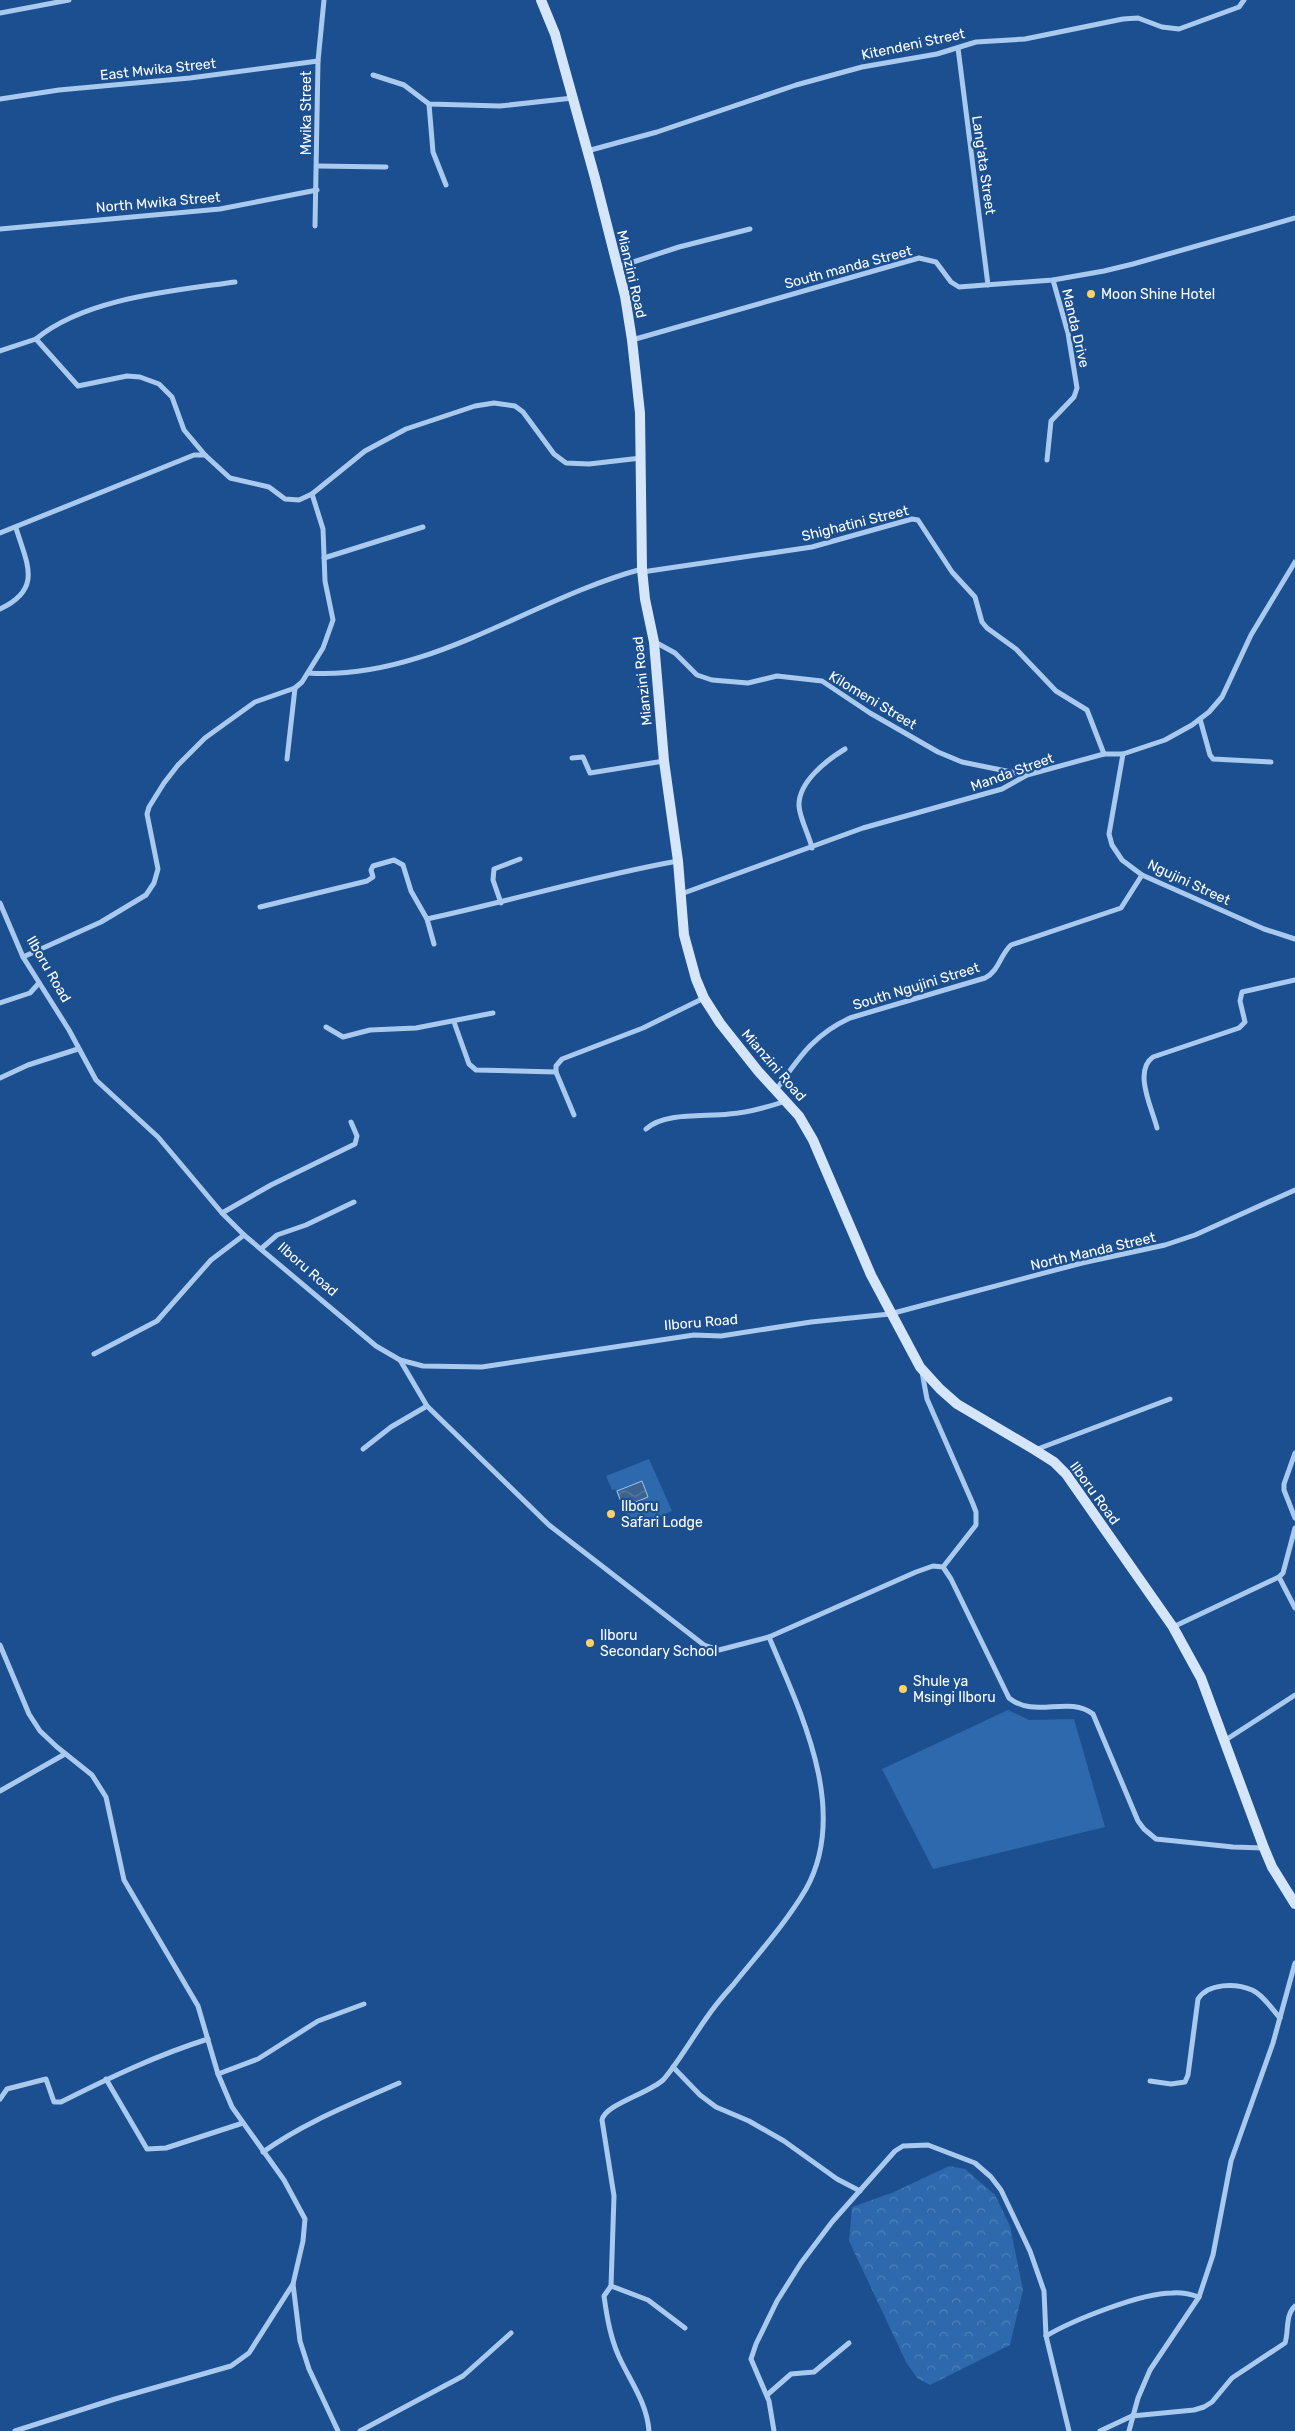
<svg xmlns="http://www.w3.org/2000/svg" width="1295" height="2431" font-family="Rubik,sans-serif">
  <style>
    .grass { fill: #2e69ad }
    .park { fill: url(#park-crowns) }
    .water { fill: url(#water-waves); stroke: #9cc4f0 }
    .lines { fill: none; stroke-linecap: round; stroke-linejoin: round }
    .street { stroke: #a9c9ee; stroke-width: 5 }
    .secondary { stroke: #d6e6fa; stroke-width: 10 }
    .poi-dot { fill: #ffd166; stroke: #1b4f8f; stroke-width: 2 }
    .labels { text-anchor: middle; stroke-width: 4.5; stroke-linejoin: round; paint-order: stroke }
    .street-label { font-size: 14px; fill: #fff; stroke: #1b4f8f }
    .poi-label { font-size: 14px; fill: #fff; stroke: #1b4f8f; text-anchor: start }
  </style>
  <defs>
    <pattern id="park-crowns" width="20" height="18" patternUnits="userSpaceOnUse" patternTransform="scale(1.25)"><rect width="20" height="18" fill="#2e69ad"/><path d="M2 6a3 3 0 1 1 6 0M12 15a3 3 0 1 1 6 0" fill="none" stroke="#4d80b9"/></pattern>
    <pattern id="water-waves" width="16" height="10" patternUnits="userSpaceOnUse" patternTransform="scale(1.25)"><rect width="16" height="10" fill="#3c6290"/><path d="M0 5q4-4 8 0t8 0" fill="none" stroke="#597aa1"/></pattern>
  </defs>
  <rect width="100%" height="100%" fill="#1b4f8f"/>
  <g class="grass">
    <polygon points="649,1459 672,1511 631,1529 615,1489 612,1490 606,1476"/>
    <polygon points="1008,1710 1029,1720 1074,1719 1105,1827 933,1869 882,1769"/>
  </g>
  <polygon class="park" points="949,2166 965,2169 995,2195 1010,2226 1023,2290 1010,2345 930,2385 917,2378 906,2362 849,2241 852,2207 894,2192"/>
  <polygon class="water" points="642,1481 648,1497 623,1507 617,1491"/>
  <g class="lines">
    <g class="street">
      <polyline points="0,13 69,0"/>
      <polyline points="958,48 988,285"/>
      <polyline points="373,75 404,85 429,104 500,106 573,98"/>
      <polyline points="0,99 59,90 190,78 318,61"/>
      <polyline points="429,104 433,152 446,185"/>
      <polyline points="587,151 657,132 796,85 862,67 937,54 976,42 1025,39 1123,19 1138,18 1162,27 1179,29 1239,7 1244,0"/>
      <polyline points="317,166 386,167"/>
      <polyline points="315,226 318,61 324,0"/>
      <polyline points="0,229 220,209 317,190"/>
      <polyline points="618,267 679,247 750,229"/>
      <path d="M 36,339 C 86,298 172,291 235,282"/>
      <polyline points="632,340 919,258 936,262 951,282 959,287 1053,280 1104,271 1133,264 1295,218"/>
      <polyline points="0,351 36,339 78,386 127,376 140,377 159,384 172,397 184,430 205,455"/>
      <polyline points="1047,460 1051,421 1074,397 1077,388 1068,333 1053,280"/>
      <polyline points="0,533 194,455 205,455 230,478 269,487 285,499 299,500 312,494 365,451 406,429 475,406 494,403 515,406 523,412 554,454 566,463 589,464 641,458"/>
      <polyline points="324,558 423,527"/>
      <polyline points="642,572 812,547 912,519 918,520 952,572 975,597 982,622 987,628 1016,649 1056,691 1087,710 1104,754"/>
      <path d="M 0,609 C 43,589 27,564 16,528"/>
      <polyline points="655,642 675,653 697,675 712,680 748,683 777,676 822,681 870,713 938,752 962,762 1026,775"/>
      <path d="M 308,673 C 428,681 530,599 642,569"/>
      <polyline points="1200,719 1210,755 1213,759 1271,762"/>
      <polyline points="1123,754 1109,834 1112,845 1122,860 1142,875 1264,929 1295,939"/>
      <polyline points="572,758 583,757 590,773 664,761"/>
      <polyline points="287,759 295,688"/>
      <path d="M 812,848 C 809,835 800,819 799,806 C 798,782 827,760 845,749"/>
      <polyline points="681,894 863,828 1002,789 1027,775 1104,754 1123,754 1165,740 1192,725 1209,712 1222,697 1251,635 1295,562"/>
      <polyline points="0,903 23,957 69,1030 96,1080 158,1137 222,1213 244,1235 376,1346 400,1360 423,1366 482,1367 694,1335 721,1336 811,1322 890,1314 1082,1263 1165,1245 1195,1235 1295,1190"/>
      <polyline points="501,903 493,880 494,869 520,859"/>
      <polyline points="260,907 367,881 373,877 371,870 373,866 394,860 403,865 411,891 427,919 434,944"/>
      <path d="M 427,919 C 511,901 593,876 678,861"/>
      <polyline points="23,957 101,922 146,895 154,883 158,869 147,814 149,807 164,783 178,765 205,738 255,702 295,688 302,682 323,648 333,620 325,581 323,529 312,494"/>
      <polyline points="0,1003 30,993 39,983"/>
      <polyline points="454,1022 469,1064 476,1070 556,1072"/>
      <polyline points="326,1027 343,1037 370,1030 416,1028 493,1013"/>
      <polyline points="0,1078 28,1065 78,1049"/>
      <path d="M 776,1090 C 799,1058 813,1035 850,1018 L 985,978 C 999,971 1000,955 1011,945 L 1121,908 L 1142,875"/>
      <polyline points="574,1115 556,1072 556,1066 562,1059 643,1028 704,998"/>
      <path d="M 1157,1128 C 1152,1108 1133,1071 1153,1057 L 1239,1028 L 1245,1022 L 1240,1001 L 1242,992 L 1295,980"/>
      <path d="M 646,1129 C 664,1112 705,1117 729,1114 C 748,1113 768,1107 786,1101"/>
      <polyline points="222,1213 271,1185 355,1144 357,1136 351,1122"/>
      <polyline points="262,1248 277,1235 306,1225 354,1202"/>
      <polyline points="94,1354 157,1321 211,1260 244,1235"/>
      <path d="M 400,1360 L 427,1406 L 549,1525 L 704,1645 L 719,1650 L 769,1637 L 916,1572 L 933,1566 L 943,1567 L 951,1579 L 1009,1698 C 1035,1719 1068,1695 1093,1714 L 1138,1821 L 1144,1829 L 1156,1839 L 1233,1847 L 1264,1848"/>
      <polyline points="922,1372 927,1399 973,1504 976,1512 976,1525 943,1567"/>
      <polyline points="363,1449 391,1427 427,1406"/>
      <polyline points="1035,1450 1170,1399"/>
      <polyline points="1295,1453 1284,1484 1284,1490 1295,1518"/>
      <polyline points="1279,1577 1295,1608"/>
      <polyline points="1173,1627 1279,1577 1283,1573 1295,1528"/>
      <polyline points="0,1645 29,1714 40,1731 57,1747 92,1775 106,1797 124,1880 198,2006 218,2074 232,2107 284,2180 305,2219 303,2241 293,2284 300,2341 309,2369 338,2431"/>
      <polyline points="1224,1741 1295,1695"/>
      <polyline points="0,1791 65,1754"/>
      <polyline points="673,2067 700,2095 716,2107 749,2121 784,2141 837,2179 860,2191"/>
      <polyline points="218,2074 258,2059 318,2021 364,2004"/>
      <polyline points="106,2079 147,2149 166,2148 243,2123"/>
      <path d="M 1150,2081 L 1171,2084 L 1185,2082 L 1188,2075 L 1198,1999 C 1208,1983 1236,1983 1252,1990 C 1263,1995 1272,2009 1280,2018"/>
      <path d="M 0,2099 L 7,2089 L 46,2079 L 54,2102 L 61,2102 C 109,2078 157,2055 208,2039"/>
      <path d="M 263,2152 C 305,2122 352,2104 399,2083"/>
      <polyline points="611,2286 648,2300 685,2328"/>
      <path d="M 1046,2336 C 1073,2320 1141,2293 1172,2293 C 1181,2292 1190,2294 1199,2297"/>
      <polyline points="767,2395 791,2374 814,2372 849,2343"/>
      <polyline points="15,2431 115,2399 231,2366 249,2353 293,2284"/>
      <polyline points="360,2431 463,2376 511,2333"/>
      <path d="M 649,2431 C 647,2405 633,2385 622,2363 C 611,2342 607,2318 604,2296 L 611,2286 L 614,2196 L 602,2120 C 605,2104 651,2093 664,2079 C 679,2061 691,2040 705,2020 C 713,2008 723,1996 733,1985 C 758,1954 786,1923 806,1889 C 850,1810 800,1711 769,1637"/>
      <polyline points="774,2431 769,2401 751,2359 756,2344 777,2301 801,2263 832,2222 895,2151 903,2146 928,2145 975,2163 991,2177 1001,2190 1030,2251 1044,2291 1046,2336 1069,2431"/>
      <path d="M 1100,2431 L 1132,2416 L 1194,2410 L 1204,2407 L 1212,2402 L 1232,2378 L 1285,2343 C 1289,2331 1285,2315 1295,2306"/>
      <polyline points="1129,2431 1138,2398 1150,2370 1199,2297 1213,2255 1231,2161 1273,2043 1295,1963"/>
    </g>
    <polyline class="secondary" points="541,0 555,34 595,178 625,296 632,340 640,413 642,569 645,599 654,642 664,761 678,861 684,935 696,979 704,998 720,1023 758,1071 799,1116 813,1140 871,1275 920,1367 940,1389 957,1404 1035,1450 1054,1462 1066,1474 1173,1627 1201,1678 1264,1848 1272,1867 1295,1904"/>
  </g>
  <g class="poi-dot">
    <circle cx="1091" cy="294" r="5"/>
    <circle cx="611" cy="1514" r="5"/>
    <circle cx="590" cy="1643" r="5"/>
    <circle cx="903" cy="1689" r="5"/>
  </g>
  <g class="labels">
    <g class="street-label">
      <text transform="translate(913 44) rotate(-12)" y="5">Kitendeni Street</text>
      <text transform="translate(158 69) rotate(-6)" y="5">East Mwika Street</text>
      <text transform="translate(306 113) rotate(-90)" y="5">Mwika Street</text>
      <text transform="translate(984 165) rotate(82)" y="5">Lang'ata Street</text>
      <text transform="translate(158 202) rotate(-5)" y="5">North Mwika Street</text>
      <text transform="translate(848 267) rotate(-15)" y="5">South manda Street</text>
      <text transform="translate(632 274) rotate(77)" y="5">Mianzini Road</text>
      <text transform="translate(1076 328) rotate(77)" y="5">Manda Drive</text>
      <text transform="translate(855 523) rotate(-14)" y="5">Shighatini Street</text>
      <text transform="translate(642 681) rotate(-96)" y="5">Mianzini Road</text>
      <text transform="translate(873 700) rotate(31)" y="5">Kilomeni Street</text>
      <text transform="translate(1012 772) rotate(-20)" y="5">Manda Street</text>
      <text transform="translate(1189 882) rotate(25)" y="5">Ngujini Street</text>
      <text transform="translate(49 969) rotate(60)" y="5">Ilboru Road</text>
      <text transform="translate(916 986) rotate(-17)" y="5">South Ngujini Street</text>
      <text transform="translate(774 1065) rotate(49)" y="5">Mianzini Road</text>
      <text transform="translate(1093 1251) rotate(-13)" y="5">North Manda Street</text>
      <text transform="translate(308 1269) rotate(41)" y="5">Ilboru Road</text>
      <text transform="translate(701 1322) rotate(-5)" y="5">Ilboru Road</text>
      <text transform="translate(1095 1493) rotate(54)" y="5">Ilboru Road</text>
    </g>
    <g class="poi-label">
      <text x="1101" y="299">Moon Shine Hotel</text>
      <text x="621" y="1511">Ilboru<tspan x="621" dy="16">Safari Lodge</tspan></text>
      <text x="600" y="1640">Ilboru<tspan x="600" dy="16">Secondary School</tspan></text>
      <text x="913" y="1686">Shule ya<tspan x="913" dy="16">Msingi Ilboru</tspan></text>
    </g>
  </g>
</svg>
